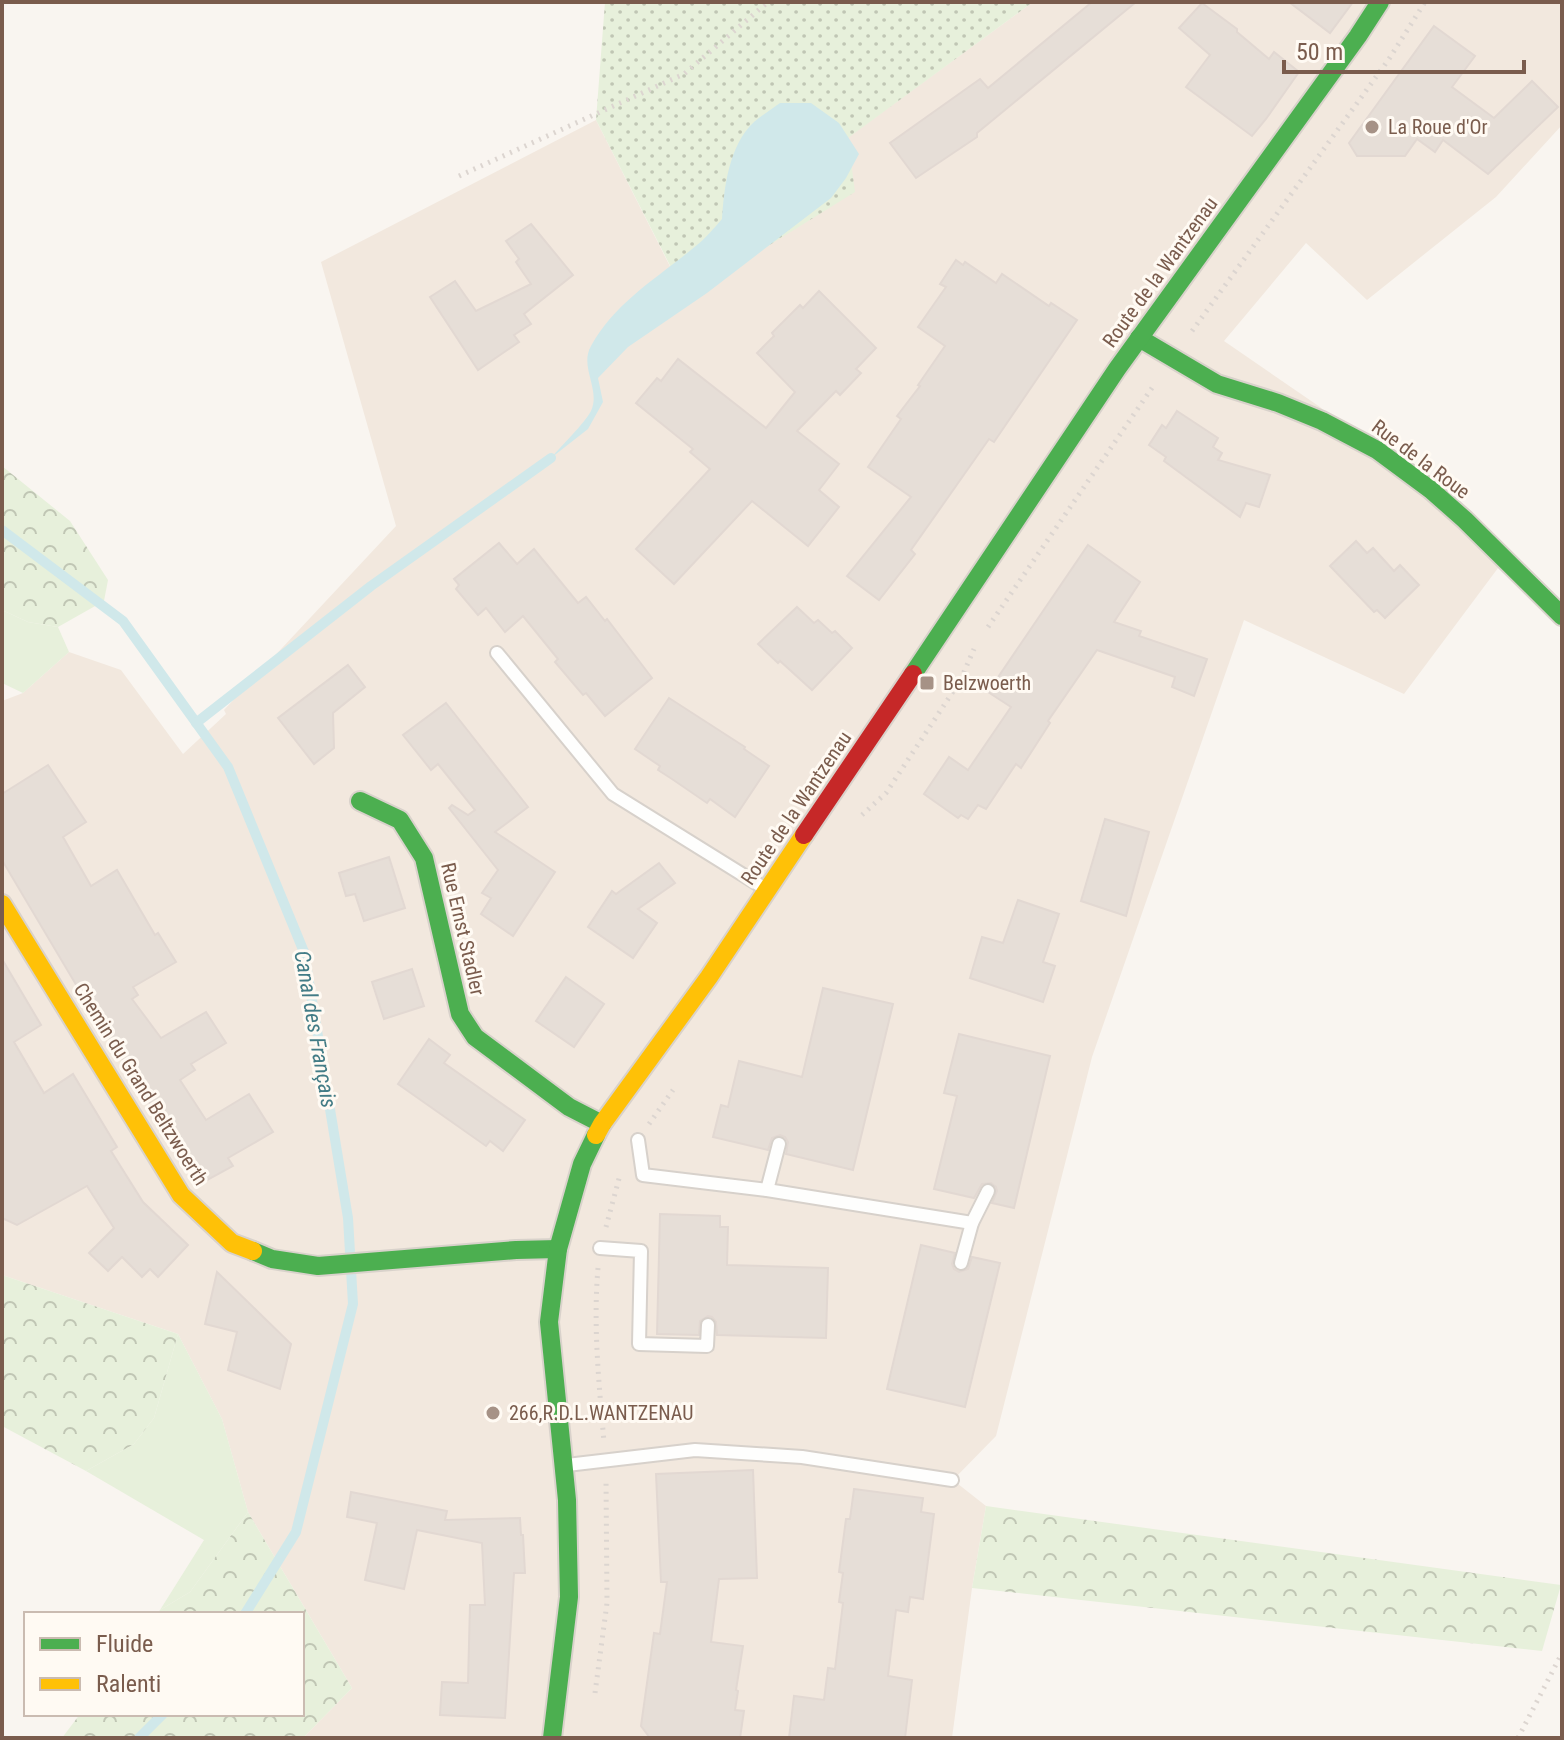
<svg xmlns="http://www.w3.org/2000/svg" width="1564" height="1740" font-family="'Roboto Condensed',sans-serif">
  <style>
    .residential { fill: #f2e8de }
    .grass { fill: #e7f0db }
    .forest { fill: url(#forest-crowns) }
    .park { fill: url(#park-dots) }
    .water { fill: #d0e8ea }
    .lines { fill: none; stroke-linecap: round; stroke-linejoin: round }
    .stream { stroke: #d0e8ea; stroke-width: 10 }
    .building { fill: #e6ded7; stroke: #e2d8d2; stroke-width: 2 }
    .lane-casing { stroke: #d7d1cb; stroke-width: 16 }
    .fast-casing { stroke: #d9d2cb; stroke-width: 22 }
    .slow-casing { stroke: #d9d2cb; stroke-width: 22 }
    .jam-casing { stroke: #d9d2cb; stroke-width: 22 }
    .path { stroke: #dcd5d0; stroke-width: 5; stroke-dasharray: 2 6; stroke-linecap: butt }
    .lane { stroke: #fefefd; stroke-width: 12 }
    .fast { stroke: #4caf50; stroke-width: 18 }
    .slow { stroke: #ffc107; stroke-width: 18 }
    .jam { stroke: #c62828; stroke-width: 18 }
    .poi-dot { fill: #a69286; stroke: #fffaf3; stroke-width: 3 }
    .labels { text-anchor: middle; stroke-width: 6; stroke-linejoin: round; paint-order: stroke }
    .poi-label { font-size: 20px; fill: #7a5c4d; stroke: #fffaf3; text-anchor: start }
    .street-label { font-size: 20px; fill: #7a5c4d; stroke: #fffaf3 }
    .water-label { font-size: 22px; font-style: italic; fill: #437c86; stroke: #fffaf3 }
  </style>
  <defs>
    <pattern id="forest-crowns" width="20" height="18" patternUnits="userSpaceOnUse" patternTransform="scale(2)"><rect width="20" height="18" fill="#e7f0db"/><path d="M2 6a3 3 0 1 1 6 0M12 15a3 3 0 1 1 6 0" fill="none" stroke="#c0c6b4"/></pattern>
    <pattern id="park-dots" width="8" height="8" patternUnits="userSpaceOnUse" patternTransform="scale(2)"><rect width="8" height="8" fill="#e7f0db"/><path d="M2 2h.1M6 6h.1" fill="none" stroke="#c0c6b4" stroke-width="1.8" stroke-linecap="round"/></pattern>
  </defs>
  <rect width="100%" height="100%" fill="#f9f5f0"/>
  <polygon class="residential" points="1033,2 1562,2 1562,125 1496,197 1367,300 1306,243 1224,341 1320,407 1501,564 1404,694 1244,620 1092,1057 996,1436 953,1480 986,1506 972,1588 952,1738 303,1738 352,1688 248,1512 222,1419 178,1334 2,1275 2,701 23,693 69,652 121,670 183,754 226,714 224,710 396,526 321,262 596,120 685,296 847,138"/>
  <g class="grass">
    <polygon points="2,610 28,622 58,627 69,652 23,693 2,683"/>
    <polygon points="178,1334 222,1419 248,1512 190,1592 160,1610 204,1540 86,1471 134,1444 154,1418"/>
  </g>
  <g class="forest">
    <polygon points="2,466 70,521 108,580 104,601 58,627 28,622 2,610"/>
    <polygon points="2,1275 178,1334 154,1418 134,1444 86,1471 2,1426"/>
    <polygon points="986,1506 1022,1511 1561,1585 1542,1651 972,1588"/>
    <polygon points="248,1512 352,1688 303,1738 62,1738 80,1714 302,1714 302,1614 157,1614 160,1610 190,1592"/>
  </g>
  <polygon class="park" points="605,2 1033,2 848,138 855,192 686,297 596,120"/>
  <path class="water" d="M 780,103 L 811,103 L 839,123 L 859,154 L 846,178 L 831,198 L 707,293 L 628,347 L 598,378 L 603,402 L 588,429 L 551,458 C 562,445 584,424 591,411 C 601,389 579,367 591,346 C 616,301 659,277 697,245 C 706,238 714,228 722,219 C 724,188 729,145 754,122 C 762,115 772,109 780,103 Z"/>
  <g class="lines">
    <g class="stream">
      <polyline points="2,530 123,621 228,767 304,952 348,1218 353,1304 296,1532 245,1614"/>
      <polyline points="196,723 371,586 551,458"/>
      <polyline points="139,1738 163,1714"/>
    </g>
  </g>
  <g class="building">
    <polygon points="1092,2 1136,2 977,133 977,137 916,178 890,143 980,79 988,88"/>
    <polygon points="1289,2 1353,2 1330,33"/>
    <polygon points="1202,3 1237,29 1237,32 1269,59 1274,52 1299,72 1266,119 1252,136 1186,87 1210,55 1179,28"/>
    <polygon points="1434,26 1475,56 1452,87 1494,118 1532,81 1558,107 1488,174 1443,140 1435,152 1417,139 1405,156 1357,156 1349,143"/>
    <polygon points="531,224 573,275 524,314 531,324 514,335 519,342 478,370 430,297 455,281 476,311 531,284 516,262 519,259 506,241"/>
    <polygon points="956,260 963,265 965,262 996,283 1002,274 1049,306 1051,303 1077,320 994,442 989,439 911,550 915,554 879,600 847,576 911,497 868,467 901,419 897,416 920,386 918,385 945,346 918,327 946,287 940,284"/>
    <polygon points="819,291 876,348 856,369 861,373 840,395 836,391 797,431 839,464 819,490 839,507 808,546 752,501 674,584 636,549 710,469 690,452 693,449 636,403 657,378 661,381 678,359 766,428 795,392 757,353 774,336 772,333 800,305 803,308"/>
    <polygon points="1177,411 1218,438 1213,447 1222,453 1218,460 1270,475 1259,507 1246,503 1240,517 1164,461 1166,457 1149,445 1162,425 1166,428"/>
    <polygon points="1356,541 1367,553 1373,548 1394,571 1400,565 1419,585 1385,618 1377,610 1374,612 1330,566"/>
    <polygon points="499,543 517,564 534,549 578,603 586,597 605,621 607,619 652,678 605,716 586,693 583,695 555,662 558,659 523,616 505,632 486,608 478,615 456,589 459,585 454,579"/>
    <polygon points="1088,545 1140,582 1114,622 1141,631 1139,636 1207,659 1194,696 1172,687 1175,677 1097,650 1048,721 1050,723 1021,768 1016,764 986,809 978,805 968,819 961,815 958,818 924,794 949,757 968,770 1011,707 988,692"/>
    <polygon points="797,607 814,623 818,620 832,633 835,631 852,648 812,690 780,661 778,663 758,644"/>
    <polygon points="348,665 365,687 333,713 334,748 314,764 278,718"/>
    <polygon points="669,698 745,747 744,749 769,766 735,817 710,799 707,803 672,779 658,770 660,766 635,749"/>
    <polygon points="446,703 528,807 495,832 555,872 513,936 481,914 491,898 482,893 498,870 449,808 452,805 468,815 475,810 438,764 431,770 403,735"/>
    <polygon points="48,765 86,822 63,837 91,886 117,870 155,935 158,933 176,962 133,987 138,995 132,999 161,1038 206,1012 226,1043 191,1064 195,1070 180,1080 206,1120 249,1094 273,1132 228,1158 233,1166 200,1184 78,988 2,860 2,794"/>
    <polygon points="1105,819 1149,832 1126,916 1081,901"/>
    <polygon points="389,857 405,908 364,921 355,894 346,896 339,873"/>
    <polygon points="659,863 675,883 638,909 657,923 633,958 588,927 612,891 616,894"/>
    <polygon points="1018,900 1059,914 1043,962 1055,966 1043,1002 970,978 982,937 1003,943"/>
    <polygon points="2,959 41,1025 14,1042 44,1093 73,1074 117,1147 111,1151 143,1202 188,1245 158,1277 150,1269 142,1277 122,1257 108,1271 89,1253 114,1228 87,1186 17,1225 2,1218"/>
    <polygon points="412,969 424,1006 384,1019 372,982"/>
    <polygon points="566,977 604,1004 574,1047 536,1021"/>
    <polygon points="823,988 893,1004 853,1170 786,1154 788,1142 785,1137 780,1135 772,1138 768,1150 713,1137 721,1105 728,1107 739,1061 802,1077"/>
    <polygon points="959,1034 1050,1056 1014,1208 992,1203 997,1191 996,1187 991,1183 982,1184 974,1198 934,1189 957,1096 944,1093"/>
    <polygon points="429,1039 450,1055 444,1063 525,1120 503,1151 490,1141 486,1146 398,1084"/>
    <polygon points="660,1214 720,1216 720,1227 728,1227 727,1265 828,1268 826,1338 717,1335 716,1322 712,1317 708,1316 700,1321 699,1335 657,1334"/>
    <polygon points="921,1245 955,1253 952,1264 954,1269 959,1272 968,1269 972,1257 1000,1263 965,1407 887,1389"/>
    <polygon points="217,1272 291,1344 280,1389 228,1370 237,1332 205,1324"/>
    <polygon points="753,1470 757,1578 719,1579 711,1642 743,1646 736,1690 738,1691 735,1710 744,1711 740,1738 650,1738 641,1726 654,1633 660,1634 667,1582 661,1582 656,1474"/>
    <polygon points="854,1489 923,1498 921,1512 934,1514 923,1599 910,1597 908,1612 896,1610 888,1676 912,1680 905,1738 789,1738 794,1696 824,1700 828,1668 835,1669 843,1603 839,1602 843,1573 839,1572 846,1519 850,1519"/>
    <polygon points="351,1492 447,1511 445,1520 520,1518 521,1535 523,1535 525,1573 514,1573 505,1718 440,1715 442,1682 468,1683 470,1605 485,1605 482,1543 417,1530 404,1589 365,1580 377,1523 347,1517"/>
  </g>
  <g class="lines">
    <defs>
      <g id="lane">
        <polyline points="497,653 613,794 764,888"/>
        <polyline points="638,1140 643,1175 767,1190 972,1223"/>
        <polyline points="767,1190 779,1144"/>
        <polyline points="600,1248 641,1251 639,1344 707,1346 708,1325"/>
        <polyline points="961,1263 972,1223 988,1191"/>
        <polyline points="567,1465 695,1450 802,1457 952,1480"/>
      </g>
      <g id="fast">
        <polyline points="1139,338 1217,384 1278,403 1322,421 1377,450 1431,490 1465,520 1562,616"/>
        <polyline points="913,674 1117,369 1358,36 1380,2"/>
        <polyline points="360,801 400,820 424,858 460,1014 475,1037 569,1107 602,1124"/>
        <polyline points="253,1251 272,1259 318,1266 516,1250 558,1249"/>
        <polyline points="552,1738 569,1597 567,1500 549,1322 558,1249 582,1164 596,1135"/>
      </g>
      <g id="slow">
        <polyline points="2,904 181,1195 232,1243 253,1251"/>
        <polyline points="596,1135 602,1124 709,977 804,835"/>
      </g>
      <polyline id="jam" points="804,835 913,674"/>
    </defs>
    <use href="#lane" class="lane-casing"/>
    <use href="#fast" class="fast-casing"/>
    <use href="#slow" class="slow-casing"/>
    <use href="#jam" class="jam-casing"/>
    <g class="path">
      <polyline points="459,176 684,74 768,2"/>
      <polyline points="1192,331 1389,59 1425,2"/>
      <polyline points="988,627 1154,385"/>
      <polyline points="862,815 886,793 960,681 974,649"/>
      <polyline points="649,1124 673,1090"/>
      <polyline points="606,1227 620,1175"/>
      <path d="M 598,1268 C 593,1326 599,1384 604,1442"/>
      <polyline points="595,1693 607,1603 606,1479"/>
      <polyline points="1518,1738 1562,1653"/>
    </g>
    <use href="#lane" class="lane"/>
    <use href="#fast" class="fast"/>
    <use href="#slow" class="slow"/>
    <use href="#jam" class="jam"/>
  </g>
  <g class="poi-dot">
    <circle cx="1372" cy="127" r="8"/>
    <rect x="919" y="675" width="16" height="16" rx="4"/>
    <circle cx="493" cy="1413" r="8"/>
  </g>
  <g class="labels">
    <g class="poi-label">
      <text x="1388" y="134">La Roue d'Or</text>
      <text x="943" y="690">Belzwoerth</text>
      <text x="509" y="1420">266,R.D.L.WANTZENAU</text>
    </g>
    <g class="street-label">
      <text transform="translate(1160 272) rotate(-54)" y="7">Route de la Wantzenau</text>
      <text transform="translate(1421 459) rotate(37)" y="7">Rue de la Roue</text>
      <text transform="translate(796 808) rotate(-56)" y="7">Route de la Wantzenau</text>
      <text transform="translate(463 929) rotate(77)" y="7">Rue Ernst Stadler</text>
      <text transform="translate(141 1084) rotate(58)" y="7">Chemin du Grand Beltzwoerth</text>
    </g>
    <g class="water-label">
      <text transform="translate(316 1029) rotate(80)" y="8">Canal des Français</text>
    </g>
  </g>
  <rect width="1564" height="1740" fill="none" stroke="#7a5c4d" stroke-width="8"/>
  <rect x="24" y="1612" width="280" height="104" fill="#fffaf3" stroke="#cabbb1" stroke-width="2"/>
  <rect x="40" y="1638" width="40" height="12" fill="#4caf50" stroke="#cabbb1" stroke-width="2"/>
  <text x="96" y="1652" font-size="24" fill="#7a5c4d">Fluide</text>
  <rect x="40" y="1678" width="40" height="12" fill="#ffc107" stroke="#cabbb1" stroke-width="2"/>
  <text x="96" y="1692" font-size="24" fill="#7a5c4d">Ralenti</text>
  <path d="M1284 60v12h240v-12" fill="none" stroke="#7a5c4d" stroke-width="4"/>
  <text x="1296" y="60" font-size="24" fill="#7a5c4d" stroke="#fffaf3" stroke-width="6" paint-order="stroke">50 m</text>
</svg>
